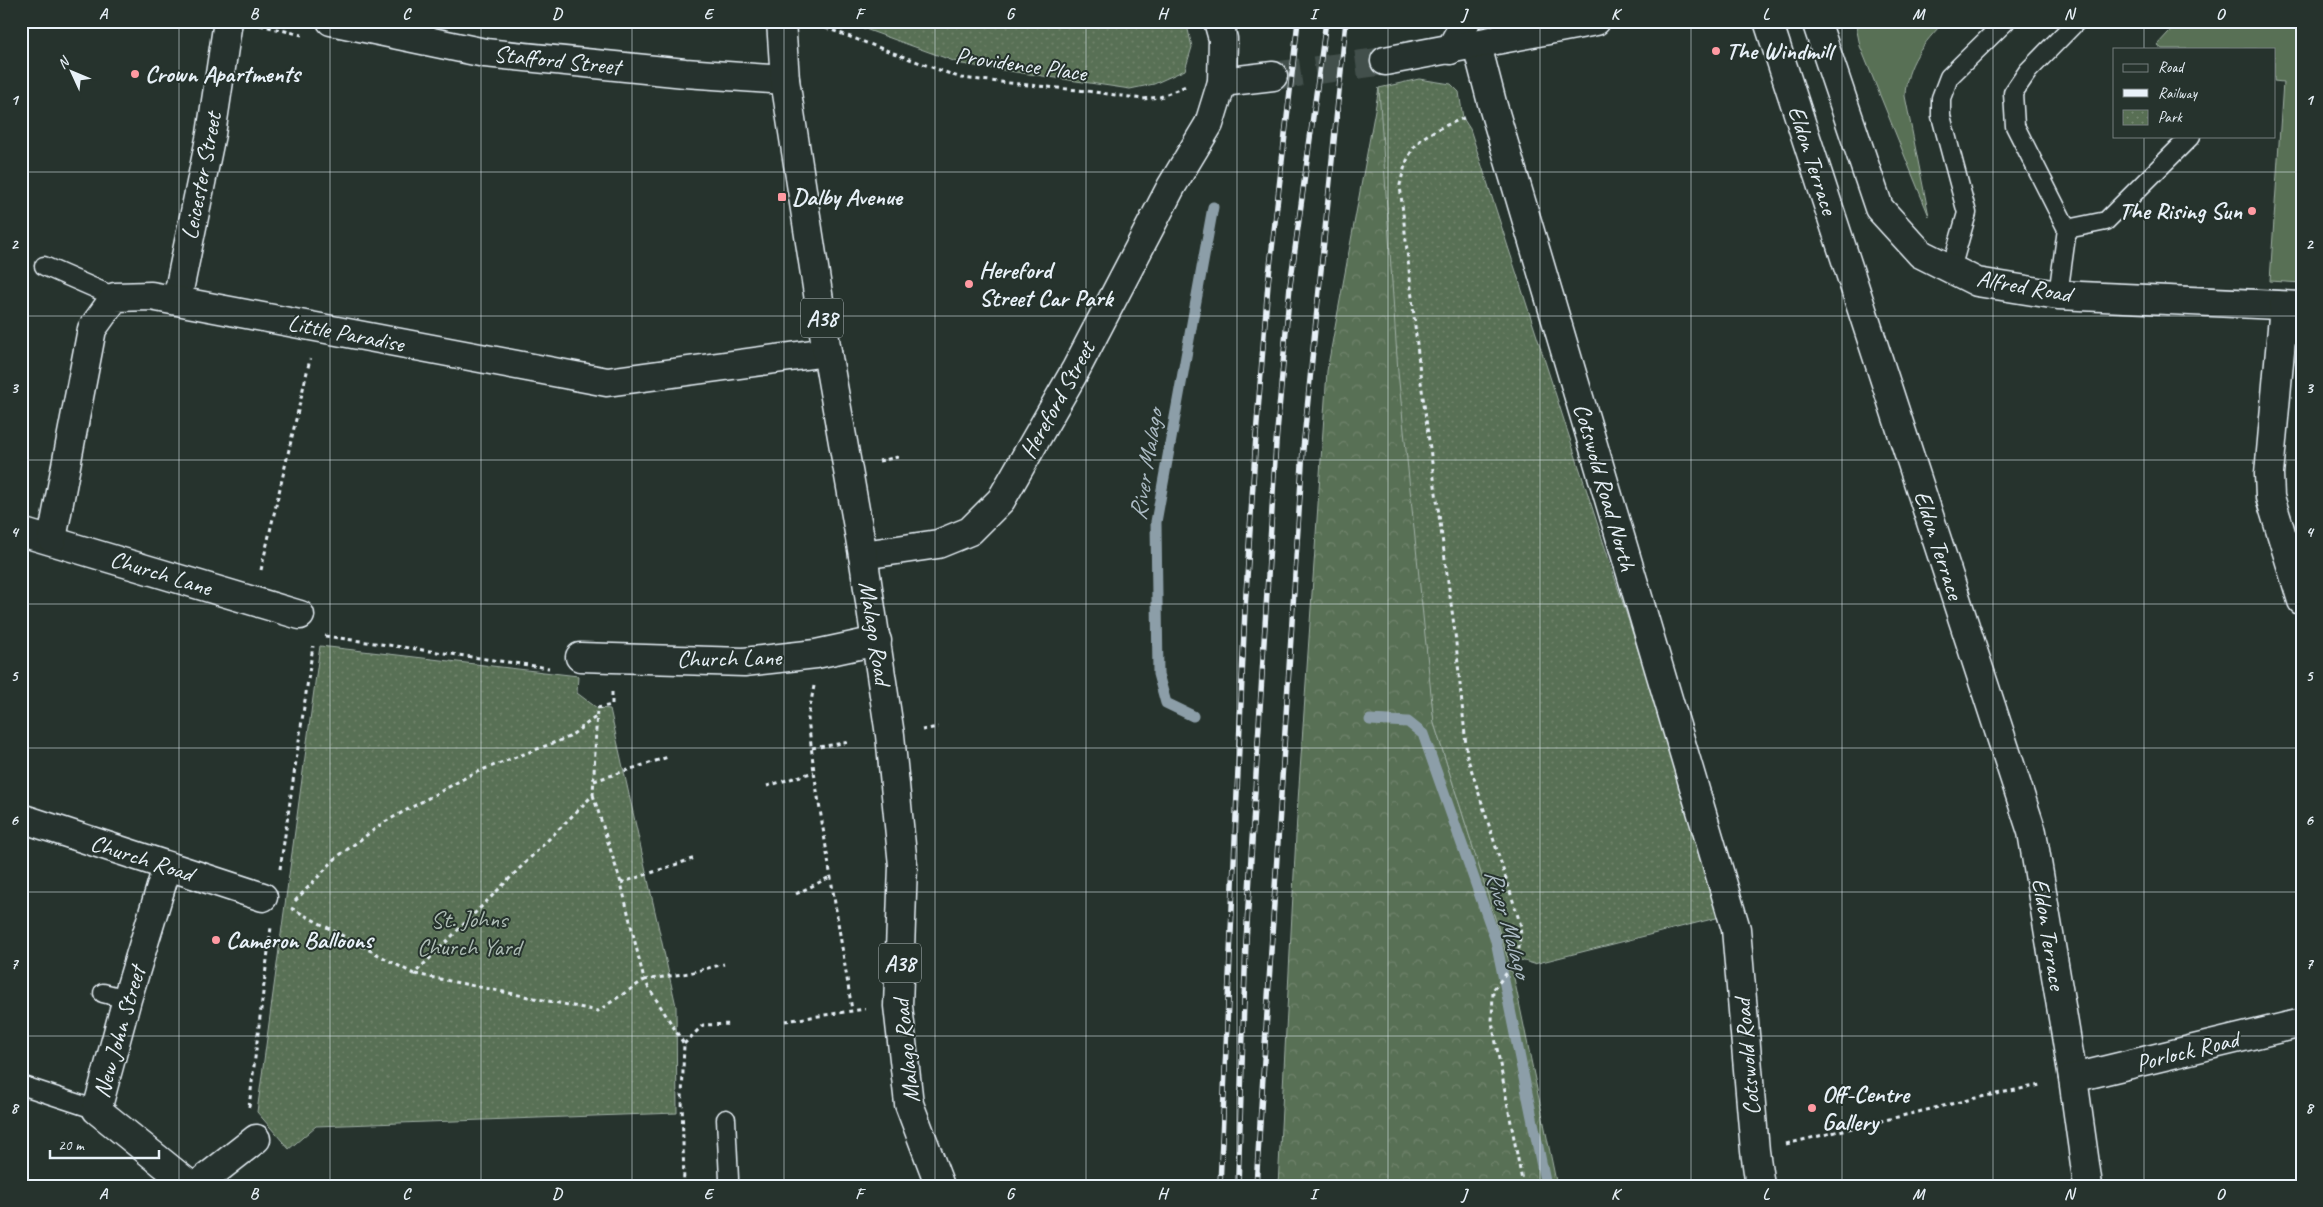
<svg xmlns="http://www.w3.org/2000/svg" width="2323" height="1207" font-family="Caveat,sans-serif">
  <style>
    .grass { fill: #586f54; stroke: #a0b0a6 }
    .forest { fill: url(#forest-crowns); stroke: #a0b0a6 }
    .park { fill: url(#park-dots); stroke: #a0b0a6 }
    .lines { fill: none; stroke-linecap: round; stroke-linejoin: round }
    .stream { stroke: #8c9ea8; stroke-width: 11 }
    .street-tunnel { stroke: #43504b; stroke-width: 28; stroke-dasharray: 28 14; stroke-linecap: butt }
    .lane-casing { stroke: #e8f1f8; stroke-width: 21 }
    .street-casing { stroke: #e8f1f8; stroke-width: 31 }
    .highway-casing { stroke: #e8f1f8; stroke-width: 31 }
    .path { stroke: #e8f1f8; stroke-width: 3; stroke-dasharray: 4 4; stroke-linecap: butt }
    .lane { stroke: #26332d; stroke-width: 18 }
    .street { stroke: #26332d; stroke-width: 28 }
    .highway { stroke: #26332d; stroke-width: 28 }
    .rail-casing { stroke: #e8f1f8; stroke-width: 5.5 }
    .rail { stroke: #26332d; stroke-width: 4; stroke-dasharray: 11; stroke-linecap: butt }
    .grid { fill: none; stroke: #e8f1f8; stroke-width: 1; stroke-opacity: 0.55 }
    .poi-dot { fill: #ff9aa2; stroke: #26332d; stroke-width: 2 }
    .labels { text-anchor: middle; stroke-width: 4; stroke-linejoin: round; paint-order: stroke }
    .shield { fill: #26332d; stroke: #aeb8bb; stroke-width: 1 }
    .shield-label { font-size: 22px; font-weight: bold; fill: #e8f1f8 }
    .poi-label { font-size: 24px; font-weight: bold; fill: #e8f1f8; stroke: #26332d; text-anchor: start }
    .street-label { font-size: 24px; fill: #e8f1f8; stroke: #26332d }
    .park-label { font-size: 24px; fill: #aebdb6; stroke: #26332d }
    .water-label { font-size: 25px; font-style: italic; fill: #abbac3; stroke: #26332d }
    .neatline { fill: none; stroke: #e8f1f8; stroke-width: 2 }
    .grid-label { font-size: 16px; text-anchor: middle; font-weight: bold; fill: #e8f1f8 }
  </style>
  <defs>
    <pattern id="forest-crowns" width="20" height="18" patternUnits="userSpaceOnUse" patternTransform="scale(1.25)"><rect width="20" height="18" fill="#586f54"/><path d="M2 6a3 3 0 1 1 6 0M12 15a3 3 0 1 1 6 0" fill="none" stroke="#70846d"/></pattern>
    <pattern id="park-dots" width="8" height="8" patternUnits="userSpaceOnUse" patternTransform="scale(1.25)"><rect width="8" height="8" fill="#586f54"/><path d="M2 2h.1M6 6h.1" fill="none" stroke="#70846d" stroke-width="1.8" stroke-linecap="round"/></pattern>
  </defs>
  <rect width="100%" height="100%" fill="#26332d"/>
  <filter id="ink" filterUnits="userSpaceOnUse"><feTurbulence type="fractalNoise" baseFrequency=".02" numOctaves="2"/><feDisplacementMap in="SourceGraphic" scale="10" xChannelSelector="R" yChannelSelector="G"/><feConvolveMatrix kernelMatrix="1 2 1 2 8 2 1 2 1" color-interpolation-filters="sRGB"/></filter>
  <g filter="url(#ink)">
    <g class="grass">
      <path d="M 1859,21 L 1945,21 C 1924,42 1906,65 1905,96 L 1929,216 L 1860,46 L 1857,31 Z"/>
      <polygon points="2179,21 2302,21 2302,283 2270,281 2283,82 2274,81 2274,49 2162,49 2157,45"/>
    </g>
    <polygon class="forest" points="1379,88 1434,723 1514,978 1557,1186 1278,1186 1297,816 1327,371"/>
    <g class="park">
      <polygon points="843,21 1186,21 1192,47 1185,70 1154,84 1130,89 962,64"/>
      <polygon points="1419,79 1451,84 1459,92 1463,118 1470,129 1724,916 1534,964 1507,956 1434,723 1398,372 1379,88"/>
      <polygon points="320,646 578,676 577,693 597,708 610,709 676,1006 677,1113 316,1126 289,1149 257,1112"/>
    </g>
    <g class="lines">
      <g class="stream">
        <polyline points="1193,716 1166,703 1158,674 1156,522 1213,207"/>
        <polyline points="1370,720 1408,722 1423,734 1496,941 1546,1186"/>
      </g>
      <polyline class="street-tunnel" points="1273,76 1385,61"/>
      <defs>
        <g id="lane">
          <polyline points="2067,229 2106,221 2191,136"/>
          <polyline points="44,266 115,297"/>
          <polyline points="1951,269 1967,213 1941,116 1941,98 1949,77 2006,21"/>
          <polyline points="2058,295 2067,229 2015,126 2013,93 2028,71 2077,21"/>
          <polyline points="103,993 127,999"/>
          <polyline points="21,1085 97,1110"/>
          <polyline points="726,1119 729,1179"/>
        </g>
        <g id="street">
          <polyline points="331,21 485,53 685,73 785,80"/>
          <polyline points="1768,21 2032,832 2073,1078 2088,1186"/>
          <polyline points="1816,21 1879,208 1921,254 1977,282 2058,295 2302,306"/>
          <polyline points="1477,45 1492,103 1736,929 1755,1151 1760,1186"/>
          <polyline points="1450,50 1466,21"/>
          <polyline points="1385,61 1596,21"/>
          <polyline points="1222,82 1273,76"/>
          <polyline points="177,300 211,134 228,21"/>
          <polyline points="2284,306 2269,474 2270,497 2302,601"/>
          <polyline points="21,532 300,615"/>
          <polyline points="52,539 92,329 115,297 151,296 607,382 827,352"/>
          <polyline points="863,555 938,544 970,531 1001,500 1076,369 1171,187 1209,124 1222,82 1223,39 1218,21"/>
          <polyline points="580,657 744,662 816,654 877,641"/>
          <polyline points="21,818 263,897"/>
          <polyline points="167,867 127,999 97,1110 191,1186"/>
          <polyline points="2073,1078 2302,1023"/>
          <polyline points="196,1186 256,1139"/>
        </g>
        <polyline id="highway" points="781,21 785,80 827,352 863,555 890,735 903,865 898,1006 909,1104 940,1186"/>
      </defs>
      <use href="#lane" class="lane-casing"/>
      <use href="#street" class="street-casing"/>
      <use href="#highway" class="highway-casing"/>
      <g class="path">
        <polyline points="260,25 302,35"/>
        <polyline points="818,25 961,78 1087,91 1143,99 1160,97 1186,86"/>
        <path d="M 1464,118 C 1422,135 1410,139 1400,185 L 1421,382 L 1455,633 L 1467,756 L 1521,926 L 1518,959 L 1493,990 L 1492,1022 L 1523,1186"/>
        <polyline points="879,461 898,457"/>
        <polyline points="261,570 310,359"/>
        <polyline points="325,636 549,668"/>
        <polyline points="814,686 808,718 814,772 852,1010"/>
        <polyline points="922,730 938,727"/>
        <polyline points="812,748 850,742"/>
        <polyline points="594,781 668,757"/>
        <polyline points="767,786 814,772"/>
        <polyline points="593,795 621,883 644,980 689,973 724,964"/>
        <polyline points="280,869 313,646"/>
        <polyline points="621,883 695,858"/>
        <polyline points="796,894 830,877"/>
        <polyline points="295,901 337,857 383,823 474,773 569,737 597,716"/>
        <polyline points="291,908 414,974 593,795 597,708 612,705 612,691"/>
        <polyline points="415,974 598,1011 644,980 684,1044 682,1098 684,1186"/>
        <polyline points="785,1021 865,1009"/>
        <polyline points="684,1044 703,1025 732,1024"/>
        <polyline points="249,1107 271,927"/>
        <polyline points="1786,1144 1976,1098 2040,1085"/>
      </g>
      <use href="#lane" class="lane"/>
      <use href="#street" class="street"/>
      <use href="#highway" class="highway"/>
      <defs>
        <g id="rail">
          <polyline points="1220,1186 1245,609 1256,436 1268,284 1298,21"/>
          <polyline points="1238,1186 1246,941 1276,443 1290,286 1326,21"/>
          <polyline points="1256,1186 1303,449 1346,21"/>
        </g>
      </defs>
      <use href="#rail" class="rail-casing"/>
      <use href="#rail" class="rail"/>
    </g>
  </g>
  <path class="grid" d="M 179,21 L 179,1186M 330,21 L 330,1186M 481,21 L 481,1186M 632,21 L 632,1186M 784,21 L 784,1186M 935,21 L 935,1186M 1086,21 L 1086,1186M 1237,21 L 1237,1186M 1388,21 L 1388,1186M 1540,21 L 1540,1186M 1691,21 L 1691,1186M 1842,21 L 1842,1186M 1993,21 L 1993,1186M 2144,21 L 2144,49M 2144,136 L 2144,1186M 21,172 L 2302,172M 21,316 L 2302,316M 21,460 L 2302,460M 21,604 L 2302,604M 21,748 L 2302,748M 21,892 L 2302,892M 21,1036 L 2302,1036"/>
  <g class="poi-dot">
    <circle cx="1716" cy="51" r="5"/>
    <circle cx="135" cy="74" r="5"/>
    <rect x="777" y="192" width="10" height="10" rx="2.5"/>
    <circle cx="2252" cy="211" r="5"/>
    <circle cx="969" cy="284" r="5"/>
    <circle cx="216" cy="940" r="5"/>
    <circle cx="1812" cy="1108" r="5"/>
  </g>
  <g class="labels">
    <g class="shield">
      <rect x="801" y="298.5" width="42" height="39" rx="4"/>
      <rect x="879" y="943.5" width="42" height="39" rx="4"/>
    </g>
    <g class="shield-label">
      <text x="822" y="326">A38</text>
      <text x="900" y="971">A38</text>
    </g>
    <g class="poi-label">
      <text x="1726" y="59">The Windmill</text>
      <text x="145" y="82">Crown Apartments</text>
      <text x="792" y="205">Dalby Avenue</text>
      <text x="2242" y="219" text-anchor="end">The Rising Sun</text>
      <text x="979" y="278">Hereford<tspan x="979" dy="28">Street Car Park</tspan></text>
      <text x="226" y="948">Cameron Balloons</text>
      <text x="1822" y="1102">Off-Centre<tspan x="1822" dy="28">Gallery</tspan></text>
    </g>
    <g class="street-label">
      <text transform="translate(557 60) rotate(6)" y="8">Stafford Street</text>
      <text transform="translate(1021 64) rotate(8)" y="8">Providence Place</text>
      <text transform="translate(1813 160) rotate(72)" y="8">Eldon Terrace</text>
      <text transform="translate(201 176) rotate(-79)" y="8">Leicester Street</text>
      <text transform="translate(2024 286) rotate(10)" y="8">Alfred Road</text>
      <text transform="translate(346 333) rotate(11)" y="8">Little Paradise</text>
      <text transform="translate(1057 400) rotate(-61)" y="8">Hereford Street</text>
      <text transform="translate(1605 487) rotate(74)" y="8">Cotswold Road North</text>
      <text transform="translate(1939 545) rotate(72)" y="8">Eldon Terrace</text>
      <text transform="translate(161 573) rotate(17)" y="8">Church Lane</text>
      <text transform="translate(875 633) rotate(81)" y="8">Malago Road</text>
      <text transform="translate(729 658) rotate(-1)" y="8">Church Lane</text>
      <text transform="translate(142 858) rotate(18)" y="8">Church Road</text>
      <text transform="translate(2049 934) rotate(81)" y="8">Eldon Terrace</text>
      <text transform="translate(119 1032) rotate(-74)" y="8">New John Street</text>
      <text transform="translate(906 1051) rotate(-96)" y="8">Malago Road</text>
      <text transform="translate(2187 1051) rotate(-14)" y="8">Porlock Road</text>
      <text transform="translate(1747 1057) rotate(-95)" y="8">Cotswold Road</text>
    </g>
    <g class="park-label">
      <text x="469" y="927">St. Johns<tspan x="469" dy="28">Church Yard</tspan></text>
    </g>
    <g class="water-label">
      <text transform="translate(1145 465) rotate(-81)" y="9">River Malago</text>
      <text transform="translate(1509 923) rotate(74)" y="9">River Malago</text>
    </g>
  </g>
  <rect width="2323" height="1207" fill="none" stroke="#26332d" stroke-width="55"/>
  <rect x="2113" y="48" width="162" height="90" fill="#26332d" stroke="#747f7e"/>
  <rect x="2123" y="64" width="25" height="8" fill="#26332d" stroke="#747f7e"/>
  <text x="2158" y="72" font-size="15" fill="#e8f1f8">Road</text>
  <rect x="2123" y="89" width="25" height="8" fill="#e8f1f8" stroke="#747f7e"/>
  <text x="2158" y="98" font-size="15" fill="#e8f1f8">Railway</text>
  <rect x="2123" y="110" width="25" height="15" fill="url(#park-dots)" stroke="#747f7e"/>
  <text x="2158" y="122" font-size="15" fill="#e8f1f8">Park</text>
  <g transform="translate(72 72) rotate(314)" stroke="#26332d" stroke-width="4" paint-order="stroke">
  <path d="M0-4L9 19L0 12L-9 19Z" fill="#e8f1f8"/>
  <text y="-8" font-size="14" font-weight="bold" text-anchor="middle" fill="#e8f1f8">N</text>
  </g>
  <path d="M50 1150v8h109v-8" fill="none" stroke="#e8f1f8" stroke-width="2.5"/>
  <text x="58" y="1150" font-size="15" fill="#e8f1f8" stroke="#26332d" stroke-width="4" paint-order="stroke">20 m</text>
  <rect x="28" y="28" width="2268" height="1152" class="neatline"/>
  <g class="grid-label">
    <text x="103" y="19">A</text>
    <text x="254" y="19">B</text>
    <text x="406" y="19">C</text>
    <text x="557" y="19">D</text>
    <text x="708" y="19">E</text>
    <text x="859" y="19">F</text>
    <text x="1010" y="19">G</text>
    <text x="1162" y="19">H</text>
    <text x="1313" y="19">I</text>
    <text x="1464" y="19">J</text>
    <text x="1615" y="19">K</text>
    <text x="1766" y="19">L</text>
    <text x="1918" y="19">M</text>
    <text x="2069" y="19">N</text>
    <text x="2220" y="19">O</text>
    <text x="14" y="105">1</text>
    <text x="2309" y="105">1</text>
    <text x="14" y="249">2</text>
    <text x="2309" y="249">2</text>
    <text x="14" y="393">3</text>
    <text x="2309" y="393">3</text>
    <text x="14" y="537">4</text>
    <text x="2309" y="537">4</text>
    <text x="14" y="681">5</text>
    <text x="2309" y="681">5</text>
    <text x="14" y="825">6</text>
    <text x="2309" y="825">6</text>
    <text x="14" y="969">7</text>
    <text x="2309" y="969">7</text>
    <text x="14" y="1113">8</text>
    <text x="2309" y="1113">8</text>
    <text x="103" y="1199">A</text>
    <text x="254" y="1199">B</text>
    <text x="406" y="1199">C</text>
    <text x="557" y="1199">D</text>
    <text x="708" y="1199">E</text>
    <text x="859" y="1199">F</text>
    <text x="1010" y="1199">G</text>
    <text x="1162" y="1199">H</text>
    <text x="1313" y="1199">I</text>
    <text x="1464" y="1199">J</text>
    <text x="1615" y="1199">K</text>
    <text x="1766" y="1199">L</text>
    <text x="1918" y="1199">M</text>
    <text x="2069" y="1199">N</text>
    <text x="2220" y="1199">O</text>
  </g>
</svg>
